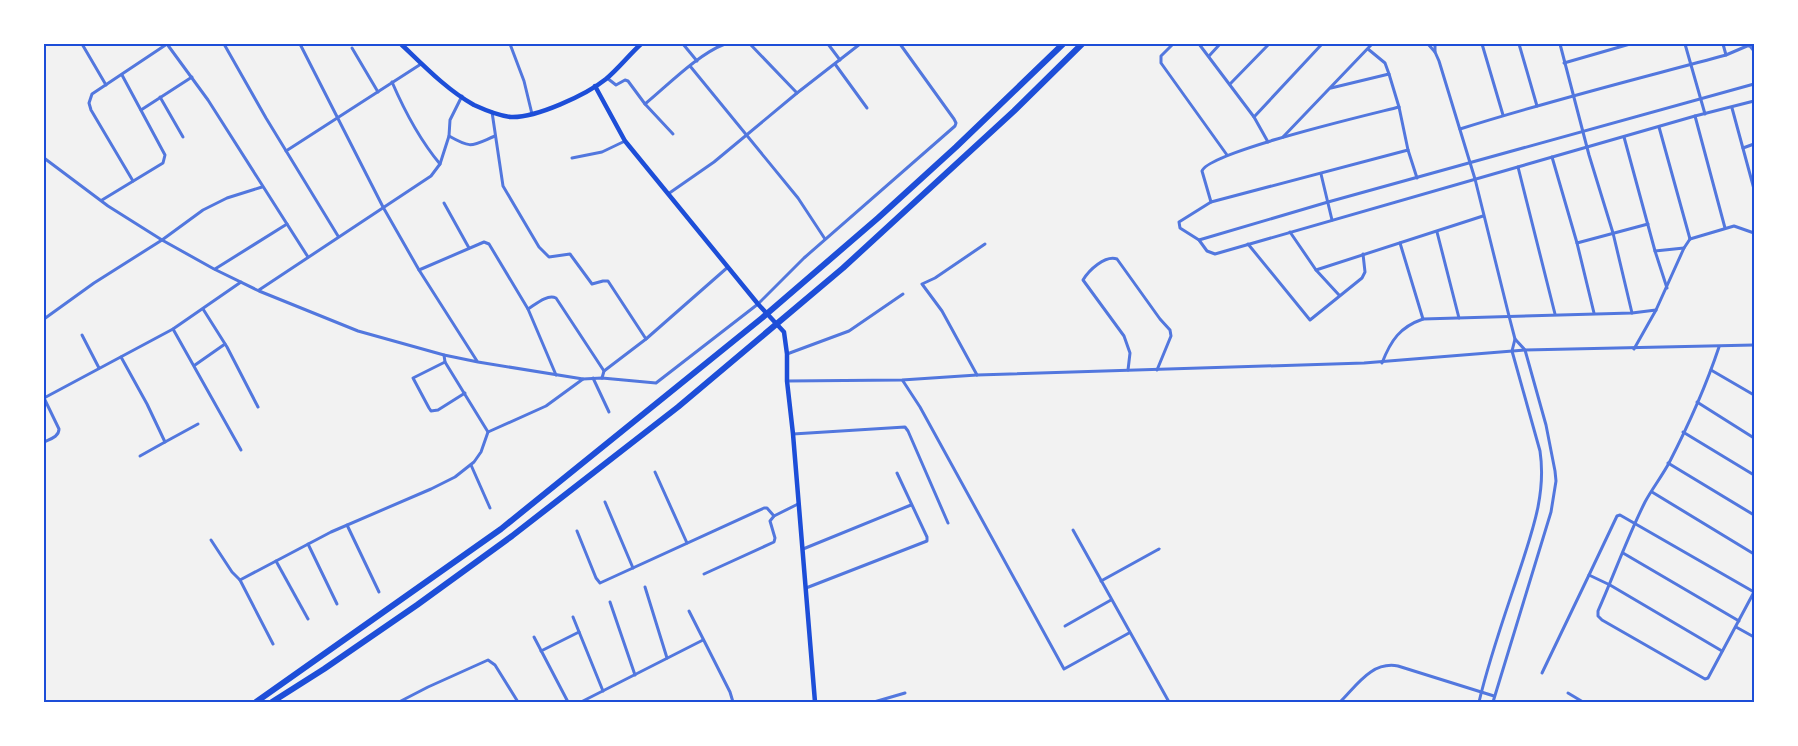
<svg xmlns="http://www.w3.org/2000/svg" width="1798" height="746" font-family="'Source Sans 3',sans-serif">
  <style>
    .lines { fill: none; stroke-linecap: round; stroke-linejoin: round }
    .minor { stroke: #5277de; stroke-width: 3 }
    .secondary { stroke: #1d4ed8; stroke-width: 4.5 }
    .motorway { stroke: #1d4ed8; stroke-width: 6 }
    .neatline { fill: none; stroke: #1d4ed8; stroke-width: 2 }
  </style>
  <rect width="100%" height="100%" fill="#f2f2f2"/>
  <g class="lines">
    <g class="minor">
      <polyline points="82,44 106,85"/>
      <polyline points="167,44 208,100 308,257"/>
      <polyline points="224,44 266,118 338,236"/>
      <polyline points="300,44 383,207 419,270 477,361"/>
      <polyline points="510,44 524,81 532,114"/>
      <polyline points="683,44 697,61"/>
      <polyline points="750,44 797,93"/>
      <polyline points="828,44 840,60"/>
      <polyline points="1173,44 1161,56 1161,63 1227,155"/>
      <polyline points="1199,44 1254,117 1268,142"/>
      <polyline points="1428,44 1435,52 1439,61 1475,179 1509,316 1515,339 1525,350 1546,425 1555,471 1556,481 1551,512 1493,702"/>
      <polyline points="1482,44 1503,115"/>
      <polyline points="1519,44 1537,106"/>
      <polyline points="1560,44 1589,155 1613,233 1632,313"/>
      <polyline points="1685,44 1705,114"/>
      <polyline points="1723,44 1726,55"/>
      <polyline points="352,48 378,92"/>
      <polyline points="1368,49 1385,63 1389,74 1399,107 1408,150 1417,178"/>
      <polyline points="1435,52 1435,44"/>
      <polyline points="1209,56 1220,44"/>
      <polyline points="1564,63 1630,44"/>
      <polyline points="835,64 867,108"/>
      <polyline points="690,66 798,198 825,239"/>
      <path d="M 607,78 L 616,85 L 625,80 L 628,81 L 645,104 C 667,86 698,54 725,44"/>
      <path d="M 392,82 C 405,112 419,139 440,164"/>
      <polyline points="1230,84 1269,44"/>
      <polyline points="1754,84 1328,202 1199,240 1207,251 1215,254 1695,116 1754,101"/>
      <polyline points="1331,88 1389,74"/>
      <polyline points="160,97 183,137"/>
      <polyline points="645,104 673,134"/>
      <polyline points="1732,108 1754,189"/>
      <polyline points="141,110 192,77"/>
      <polyline points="492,112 503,186 539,247 549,257 570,254 592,284 603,281 608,281 646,339"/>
      <polyline points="1695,116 1725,228"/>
      <polyline points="1254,117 1322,44"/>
      <polyline points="1659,127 1690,239"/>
      <path d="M 1460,129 C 1548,101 1637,79 1726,55 L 1747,46 L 1750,46 L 1754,51"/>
      <path d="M 449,136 C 472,149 471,146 495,136"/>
      <polyline points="1283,137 1372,44"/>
      <polyline points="1624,137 1655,251 1667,288"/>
      <polyline points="1743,148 1754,144"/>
      <polyline points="286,151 421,64"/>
      <polyline points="1552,157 1577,243 1594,313"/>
      <polyline points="44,158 108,206 162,240 214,269 259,291 358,331 444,355 478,362 583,379 602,378 656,383 758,304 804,258 955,126 956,123 954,119 900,44"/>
      <polyline points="572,158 602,152 625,141"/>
      <polyline points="1518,167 1555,314"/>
      <polyline points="1321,174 1332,220"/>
      <polyline points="133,181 91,110 89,103 92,94 167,44"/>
      <polyline points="668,194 714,162 797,93 860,44"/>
      <polyline points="102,200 163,163 165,155 122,75"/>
      <path d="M 1211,202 L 1202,171 C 1208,152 1372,114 1399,107"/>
      <polyline points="444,203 469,248"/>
      <polyline points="1290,232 1316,270 1339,295"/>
      <polyline points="1437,232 1459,318"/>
      <polyline points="1690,239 1734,226 1754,233"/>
      <polyline points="1199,240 1180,228 1179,222 1211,202 1408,150"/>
      <polyline points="1400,243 1423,319"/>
      <polyline points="1577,243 1648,224"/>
      <polyline points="1248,244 1310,320 1362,278 1365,272 1363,254"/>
      <polyline points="1655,251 1684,248"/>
      <polyline points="215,269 287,224"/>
      <polyline points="419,270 484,242 489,244 528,309 556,375"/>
      <polyline points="1316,270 1483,216"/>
      <polyline points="259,290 431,176 440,164 449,136 450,120 462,96"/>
      <polyline points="203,309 227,347 258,407"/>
      <path d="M 528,309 C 536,304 547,294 556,298 L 604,371"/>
      <polyline points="44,319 94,283 162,240 203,210 227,198 262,187"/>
      <polyline points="173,329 241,450"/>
      <polyline points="82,335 99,368"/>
      <path d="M 1719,347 C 1706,386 1688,426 1669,463 C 1662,476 1652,489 1645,502 C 1627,538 1614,575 1598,611 L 1598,616 L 1602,620 L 1705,679 L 1708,678 L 1754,592"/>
      <polyline points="1634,349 1656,310 1684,248 1690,239"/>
      <polyline points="787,354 849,331 903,294"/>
      <polyline points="444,355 445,362 488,432"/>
      <polyline points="121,357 147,404 165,442 198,424"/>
      <polyline points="445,362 413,378 429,408 431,411 438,410 465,393"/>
      <path d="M 1382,363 C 1391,340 1400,327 1423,319 L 1632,313 L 1656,310"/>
      <polyline points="195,365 225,344"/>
      <path d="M 1128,370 L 1130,353 L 1124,336 L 1083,280 C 1089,270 1105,255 1117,259 L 1160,319 L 1170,330 L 1171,336 L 1157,370"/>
      <polyline points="1711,370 1754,395"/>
      <polyline points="977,375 942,311 922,284 935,278 985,244"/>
      <polyline points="593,378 609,412"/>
      <polyline points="602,378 604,371 646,339 728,267"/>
      <polyline points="787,381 902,380 977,375 1364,363 1525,350 1754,345"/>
      <polyline points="903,381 920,407 1064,669 1129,633"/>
      <polyline points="44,398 173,329 241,282"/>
      <path d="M 44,398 L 59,429 C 59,437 50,439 44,442"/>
      <polyline points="1697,402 1754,438"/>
      <polyline points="1683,432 1754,475"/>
      <polyline points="793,434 905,427 908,431 948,523"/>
      <polyline points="140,456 165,442"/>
      <polyline points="1668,463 1754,515"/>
      <polyline points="471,465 490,508"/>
      <polyline points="655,472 687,543"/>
      <polyline points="1652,492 1754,554"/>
      <polyline points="605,502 633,568"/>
      <polyline points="347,525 379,592"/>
      <polyline points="1073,530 1169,702"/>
      <polyline points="577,531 596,578 600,583 764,508 767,508 774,516 798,504"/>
      <polyline points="211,540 232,572 240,580"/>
      <polyline points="308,544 337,604"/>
      <polyline points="803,549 911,505"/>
      <polyline points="1623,553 1739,621"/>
      <polyline points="276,561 308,619"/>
      <polyline points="704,574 774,542 775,538 770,521 774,516"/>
      <polyline points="1589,575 1617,516 1620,515 1754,592"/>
      <polyline points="1101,581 1159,549"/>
      <polyline points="645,587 667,658"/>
      <polyline points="806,588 927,541 927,537 897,473"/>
      <polyline points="610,602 635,675"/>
      <polyline points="689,611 730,692 733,702"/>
      <polyline points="573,617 603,691"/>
      <polyline points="1065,626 1111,600"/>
      <polyline points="1736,627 1754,637"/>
      <polyline points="534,637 568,702"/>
      <polyline points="273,644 240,580 331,532 431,489 455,477 474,462 481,452 488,432 546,406 583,379"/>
      <polyline points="541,651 579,632"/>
      <polyline points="1542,673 1589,575 1610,585 1722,651"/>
      <polyline points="1568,693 1583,702"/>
      <polyline points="399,702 428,687 488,660 495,665 518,702"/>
      <polyline points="581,702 703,640"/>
      <polyline points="874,702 905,693"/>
      <path d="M 1340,702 C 1357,685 1372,661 1398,666 L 1494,696"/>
      <path d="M 1479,702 C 1490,655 1507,609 1522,563 C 1534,526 1546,491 1540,451 L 1512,351 L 1515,339"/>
    </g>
    <g class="secondary">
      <path d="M 401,44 C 423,65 447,90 474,105 C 485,110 499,116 511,117 C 536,118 586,95 606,79 C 618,69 629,55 641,44"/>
      <polyline points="595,86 625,141 758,304 784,332 787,354 787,381 793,434 815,702"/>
    </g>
    <g class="motorway">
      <polyline points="256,702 501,529 762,318 878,218 956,147 1063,44"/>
      <polyline points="272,702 324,669 417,605 512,536 678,407 843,268 1014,111 1082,44"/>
    </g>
  </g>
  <rect width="1798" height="746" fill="none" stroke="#ffffff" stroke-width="90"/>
  <rect x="45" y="45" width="1708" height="656" class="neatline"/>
</svg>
